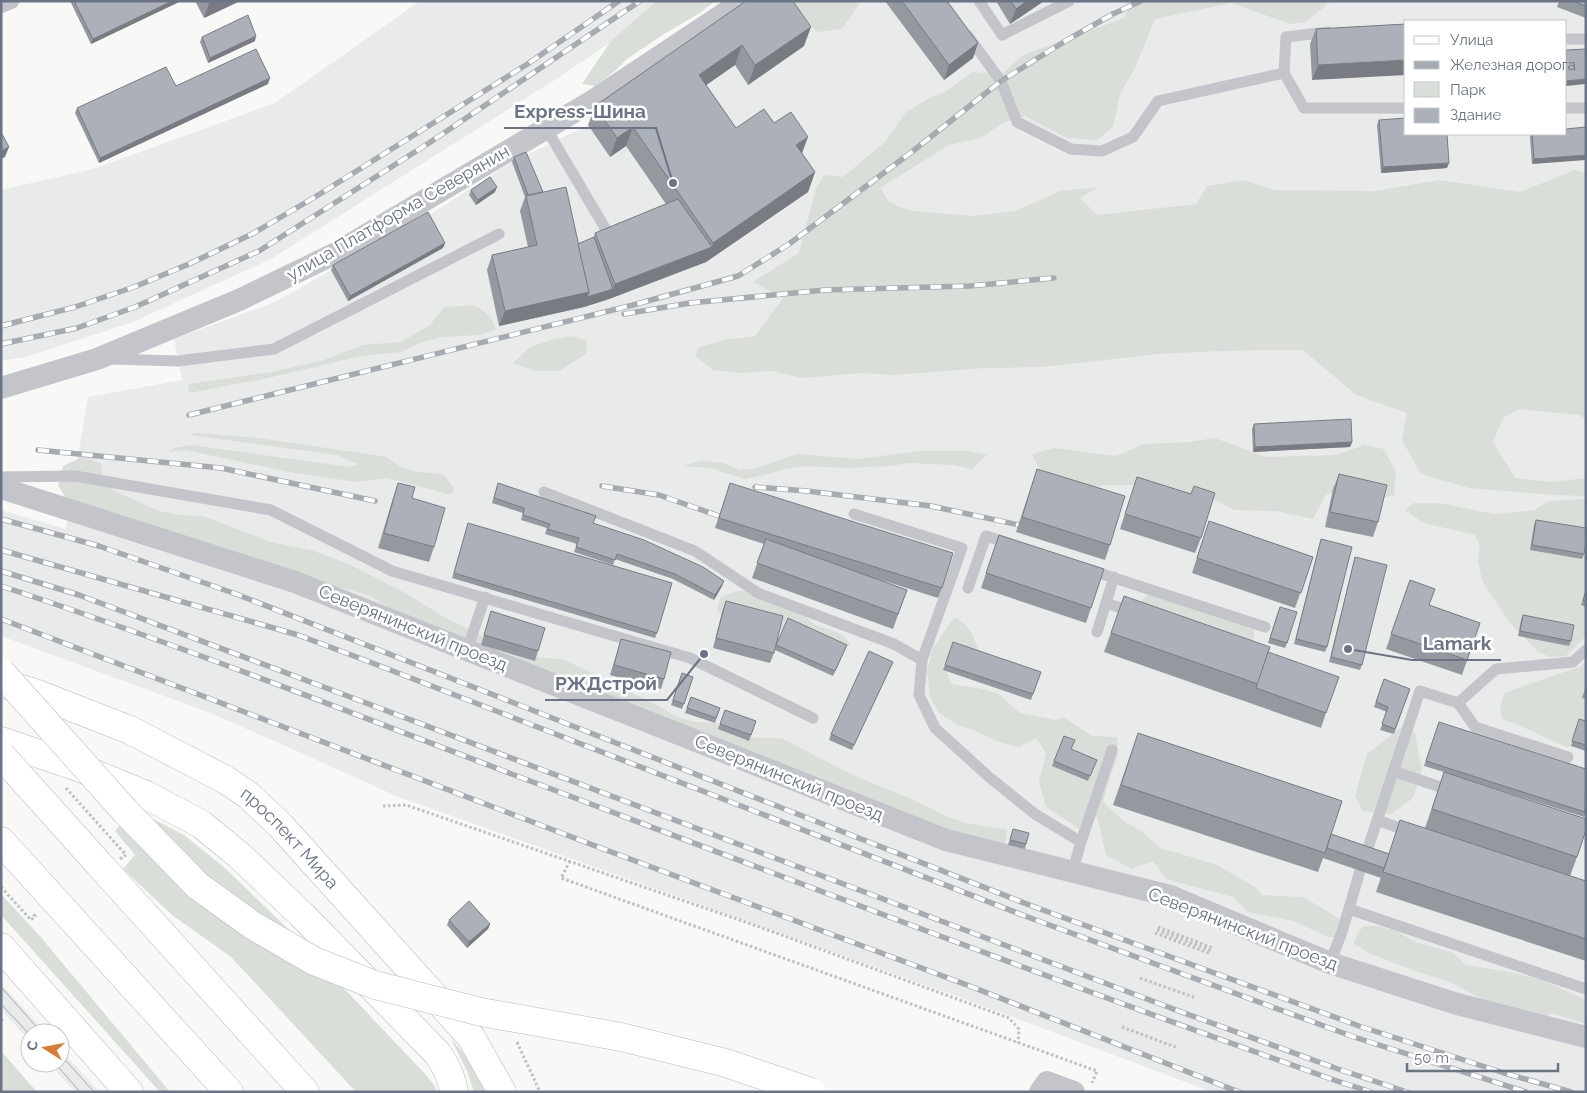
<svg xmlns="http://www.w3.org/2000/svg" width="1587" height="1093" font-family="Raleway,sans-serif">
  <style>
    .built { fill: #e9eaea; fill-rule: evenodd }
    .green { fill: #d9dfd8 }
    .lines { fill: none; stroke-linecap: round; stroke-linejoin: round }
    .secondary-casing { stroke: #b5b9bf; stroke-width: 29 }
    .primary-casing { stroke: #b6b9be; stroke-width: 29 }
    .path { stroke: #bdbfc2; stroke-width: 3; stroke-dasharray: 2.5 2.5; stroke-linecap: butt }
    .lane { stroke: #c3c5ca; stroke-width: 11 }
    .street { stroke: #c3c5ca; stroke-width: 22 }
    .secondary { stroke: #fff; stroke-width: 28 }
    .primary { stroke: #fff; stroke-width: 28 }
    .tram { stroke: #a6aab1; stroke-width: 1 }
    .rail-casing { stroke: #a6aab1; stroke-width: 5.5 }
    .rail { stroke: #fff; stroke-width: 4; stroke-dasharray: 11; stroke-linecap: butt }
    .primary-bridge-casing { stroke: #b6b9be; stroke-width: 29; stroke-linecap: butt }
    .path-bridge { stroke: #bdbfc2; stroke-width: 3; stroke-dasharray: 2.5 2.5; stroke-linecap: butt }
    .primary-bridge { stroke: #fff; stroke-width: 28 }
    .wall { fill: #94989f }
    .shaded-wall { fill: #787c82 }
    .building { fill: #acb1b9; stroke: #787c82 }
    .labels { text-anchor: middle; stroke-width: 5; stroke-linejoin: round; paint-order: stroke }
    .street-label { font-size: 18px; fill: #6a7486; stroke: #fff }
    .leader { fill: none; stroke: #6a7486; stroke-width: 2 }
    .callout-dot { fill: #6a7486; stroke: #fff; stroke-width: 2 }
    .callout-label { font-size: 19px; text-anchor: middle; font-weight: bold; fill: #6a7486; stroke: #fff; stroke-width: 5; stroke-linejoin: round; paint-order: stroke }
  </style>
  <rect width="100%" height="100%" fill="#f8f9f7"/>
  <g class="built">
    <polygon points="420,1 672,1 553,81 271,259 133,322 26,357 1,361 1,190 93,169 275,103"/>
    <path d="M 767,1 L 1586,1 L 1586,1092 L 1212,1092 L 978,1004 L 396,796 L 288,747 L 205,711 L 1,636 L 1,510 L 66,529 L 88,397 L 182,380 L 174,339 L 275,302 L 426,217 L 512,162 L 588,125 ZM 1406,21 L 1566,21 L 1566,134 L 1406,134 Z"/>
    <polygon points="1,984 28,1013 46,1033 30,1033 30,1042 1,1009"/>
    <polygon points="60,1049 99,1092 75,1092 49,1063 60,1063"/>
  </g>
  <g class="green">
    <polygon points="657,1 715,1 700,13 664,34 627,59 616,70 596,86 582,84 611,41"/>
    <polygon points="788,1 861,1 842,29 817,32"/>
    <polygon points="1133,1 1331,1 1306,22 1290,24 1231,3 1155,19 1134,70 1120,94 1113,127 1098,140 1067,138 1025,116 1004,122 981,138 949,145 880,188 889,202 905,209 914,211 973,216 1016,211 1060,191 1098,187 1080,198 1097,215 1196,204 1207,186 1244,180 1273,190 1375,191 1439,180 1520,192 1575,170 1586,173 1586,419 1579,415 1519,409 1503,418 1493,442 1515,478 1552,482 1586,478 1586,496 1553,495 1469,488 1421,474 1402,440 1407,413 1356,395 1303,350 1259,350 1197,352 1158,354 1042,367 985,368 894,375 861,373 802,378 772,371 741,373 713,370 695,356 699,347 725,340 755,336 783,298 753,282 799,253 816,188 824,175 843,177 885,142 906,112 933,96 943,93 973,72 1002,74 1023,55 1124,18"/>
    <path d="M 474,305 C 484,310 494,318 496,330 L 479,335 L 442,337 L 422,342 L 401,352 L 361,356 L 268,378 L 189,393 L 188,384 L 272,372 L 324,360 L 363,345 L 401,342 L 430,325 L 444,307 Z"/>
    <polygon points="572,336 587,340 586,354 559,371 535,371 513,363 530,347 551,340"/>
    <path d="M 196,433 L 259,438 L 387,457 C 406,473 419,472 443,474 L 454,488 L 451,495 L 409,483 L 386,478 L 357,482 L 294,473 L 185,450 L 169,452 L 174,448 L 192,445 L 349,467 L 359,464 L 337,455 L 190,435 Z"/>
    <polygon points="1215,438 1266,457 1336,455 1364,445 1384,449 1396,472 1394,496 1384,497 1358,483 1326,495 1313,519 1276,511 1235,510 1207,496 1172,496 1143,485 1112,485 1082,487 1042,474 1032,454 1054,448 1116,456 1144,444 1188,442"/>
    <polygon points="920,451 967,451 987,455 972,469 952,465 910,463 889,466 847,468 805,466 784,469 765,475 744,479 710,468 682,466 702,461 724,463 740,470 757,468 797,454 858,459"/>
    <polygon points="82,457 101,463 104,484 121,494 159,511 179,515 203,516 271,542 314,551 335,559 355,567 409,595 444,617 481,635 499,646 537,657 565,660 657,705 675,716 695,722 715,723 738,734 757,738 781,738 855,776 911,799 948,817 967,823 1007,830 1005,847 1012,861 405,618 370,596 351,590 295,578 68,502 58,485 63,466"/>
    <polygon points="1586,499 1586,636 1566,656 1550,657 1538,652 1510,623 1482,581 1478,560 1480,546 1475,535 1423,523 1405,510 1414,503 1439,503 1494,514 1534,510 1549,501"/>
    <polygon points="737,591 769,592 779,607 801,613 814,624 843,635 850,644 840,653 796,631 775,631 729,618 717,611 720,598"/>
    <polygon points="1147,595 1157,595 1254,629 1254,639 1248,646 1141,606 1142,600"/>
    <path d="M 954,618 C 969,623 974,637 979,652 L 954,649 L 943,665 L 952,684 L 987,690 L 999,694 L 1020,713 L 1055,720 L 1063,717 L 1092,736 L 1117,737 L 1118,756 L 1111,774 L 1103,802 L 1125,822 L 1143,832 L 1161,849 L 1171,851 L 1217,865 L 1255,887 L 1262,895 L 1303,897 L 1340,919 L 1336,937 L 1328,937 L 1294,921 L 1248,912 L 1233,897 L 1166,879 L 1153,861 L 1131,869 L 1106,855 L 1097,816 L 1081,830 L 1046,807 L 1039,782 L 1046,753 L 1036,738 L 1019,747 L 999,742 L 973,730 L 957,725 L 938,712 L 930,696 L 927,671 L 933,648 Z"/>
    <polygon points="1586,662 1586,686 1582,698 1586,699 1586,727 1578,724 1571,746 1566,747 1525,728 1502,719 1500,707 1504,693 1579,667"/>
    <polygon points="1404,725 1415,733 1422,770 1413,798 1391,814 1363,811 1355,796 1367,754"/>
    <polygon points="134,809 184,835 225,868 285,926 427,1076 434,1085 437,1092 356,1092 231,957 172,915 123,869 135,855 115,831"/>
    <polygon points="1,894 39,935 170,1092 160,1092 1,915"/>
    <polygon points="1364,926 1378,926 1397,931 1415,942 1454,953 1465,965 1510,972 1542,980 1586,1000 1586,1024 1552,1013 1540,1019 1516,1017 1450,982 1415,971 1369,953 1354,944 1357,933"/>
    <polygon points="451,1039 472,1063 488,1092 474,1092 467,1071"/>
    <polygon points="1,1051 37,1092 1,1092"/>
  </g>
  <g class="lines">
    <defs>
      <g id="secondary">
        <path id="s1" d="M 4,684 L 35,693 L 130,730 L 226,780 L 248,795 L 280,825 L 471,1037 L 502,1092"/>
        <path d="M 1,741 L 78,767 L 146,795 L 201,824 L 240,856 L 301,914 L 438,1054 C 446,1066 452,1077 454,1092"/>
        <polyline points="1,947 129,1092"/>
      </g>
      <g id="primary">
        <polyline points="1,841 229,1092"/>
        <polyline points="98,863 305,1092"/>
      </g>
    </defs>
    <use href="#secondary" class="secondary-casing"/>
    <use href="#primary" class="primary-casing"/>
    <g class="path">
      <polyline points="66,788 126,855"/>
      <polyline points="383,806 406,805 754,925 1009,1018 1019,1029 1018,1043"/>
      <polyline points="570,861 561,878 1097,1071 1092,1083"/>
      <polyline points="1,887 31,920 35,916 33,914"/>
      <polyline points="1158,927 1213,948"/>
      <polyline points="1157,930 1212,951"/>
      <polyline points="1155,933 1211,954"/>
      <polyline points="1140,978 1196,998"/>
      <polyline points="1,1019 3,1021 1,1022"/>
      <polyline points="1122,1027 1178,1048"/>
      <polyline points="517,1042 540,1092"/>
      <polyline points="1002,1091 1002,1092"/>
    </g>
    <g class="lane">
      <polyline points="979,1 1002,35 1069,1"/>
      <polyline points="1,8 13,3 14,1"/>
      <polyline points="1328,32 1286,37 1284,73 1304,108 1406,108"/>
      <polyline points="968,36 1001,81 1017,122 1071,149 1102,151 1133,137 1158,101 1284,73"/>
      <polyline points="1566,39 1586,39"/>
      <polyline points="1566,108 1586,108"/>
      <polyline points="546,128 605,228"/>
      <polyline points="111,359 178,361 274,349 499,234"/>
      <polyline points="1,477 75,476 271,510 392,571 690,658 813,718"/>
      <polyline points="544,492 695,551 758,593 894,644 922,660"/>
      <polyline points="854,514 962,548 922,660 919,695 935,728 989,777 1035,814 1081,842 1072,873"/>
      <polyline points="1090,570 1265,627"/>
      <polyline points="968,588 986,536 1010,544"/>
      <polyline points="1106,603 1133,612"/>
      <polyline points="1097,632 1114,577"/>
      <polyline points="467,650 485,597"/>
      <polyline points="1458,703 1475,727 1568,757"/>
      <polyline points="1393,771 1452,791"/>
      <polyline points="1377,820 1411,832"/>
      <polyline points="1081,842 1112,750"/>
      <polyline points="1365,857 1420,691 1458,703 1496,669 1573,662 1586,650"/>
      <polyline points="1349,909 1586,989"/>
      <polyline points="1330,963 1342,932 1360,871"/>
    </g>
    <g class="street">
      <polyline points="1,388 97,359 239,300 334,254 594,100 743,1"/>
      <polyline points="1,488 295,582 946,840 1170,896 1330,963 1457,1004 1586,1037"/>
      <polyline points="1040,1092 1047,1082 1074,1092"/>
    </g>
    <use href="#secondary" class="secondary"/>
    <use href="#primary" class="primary"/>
    <g class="tram">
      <polyline points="1,987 42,1033"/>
      <polyline points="1,1004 30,1035"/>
      <polyline points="60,1054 94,1092"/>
      <polyline points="55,1063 80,1092"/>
    </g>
    <defs>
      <g id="rail">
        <polyline points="624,314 690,303 825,290 969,286 1054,278"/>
        <polyline points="1,326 75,307 134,287 189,264 252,234 315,197 529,63 619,1"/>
        <polyline points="1,344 77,328 135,307 259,251 429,143 640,1"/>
        <polyline points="189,415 633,305 738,276 789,244 913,151 1001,81 1067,40 1113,14 1141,1"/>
        <polyline points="38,450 221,468 375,501"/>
        <polyline points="602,486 659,495 719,516"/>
        <polyline points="755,487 807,491 931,506 1019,525"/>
        <polyline points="1,519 99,546 236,594 1032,906 1359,1026 1504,1073 1571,1092"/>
        <polyline points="1,550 298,635 362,659 1025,916 1354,1037 1526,1092"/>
        <polyline points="1,571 79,595 345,695 1176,1010 1338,1069 1407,1092"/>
        <path d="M 1,586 C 175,643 346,711 517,776 C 789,879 1060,983 1334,1080 L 1371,1092"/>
        <polyline points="1,619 606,850 967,985 1239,1092"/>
      </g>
    </defs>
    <use href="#rail" class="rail-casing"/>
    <use href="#rail" class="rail"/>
    <defs>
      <g id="primary-bridge">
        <polyline points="1,672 126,812 198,886 252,925 314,961 375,985 481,1012 621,1037 726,1063 811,1092"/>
        <polyline points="1,755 98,863"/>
      </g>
    </defs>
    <use href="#primary-bridge" class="primary-bridge-casing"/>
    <polyline class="path-bridge" points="120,859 126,855"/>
    <use href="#primary-bridge" class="primary-bridge"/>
  </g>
  <g class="wall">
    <polygon points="70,1 181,1 91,44"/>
    <polygon points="195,1 240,1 204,18"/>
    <polygon points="746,1 804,46 748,85 735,65 706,85 736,128 774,123 802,153 815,172 808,192 706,262 609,299 584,307 499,326 487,270 492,255 528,247 520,211 525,197 512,162 514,157 543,192 578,244 594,237 595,233 666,204 626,146 610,157 588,125 595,106"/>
    <polygon points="885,1 947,1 978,43 973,58 944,80"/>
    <polygon points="996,1 1044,1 1010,24"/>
    <polygon points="1559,1 1586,1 1586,18 1557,7"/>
    <polygon points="1406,24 1312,80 1310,44 1316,29"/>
    <polygon points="202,37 255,41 208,63 200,42"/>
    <polygon points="268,84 99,163 75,113 77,108"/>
    <polygon points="1379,120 1447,168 1381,173 1377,125"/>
    <polygon points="1531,134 1566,134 1532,164 1530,137"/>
    <polygon points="471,190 495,192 476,205 469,195"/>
    <polygon points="445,243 443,248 348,301 331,270 333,265"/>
    <polygon points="1254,424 1352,442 1350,447 1253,452 1252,429"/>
    <polygon points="1037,469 1110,545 1105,560 1016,532"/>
    <polygon points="1339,474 1378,522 1373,537 1325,527 1333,489"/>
    <polygon points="1137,477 1191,494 1194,486 1201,538 1195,553 1120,529"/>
    <polygon points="398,483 412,498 434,547 429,562 378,548 393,498"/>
    <polygon points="498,483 594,523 722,586 714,600 673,579 615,559 613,565 574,552 577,544 545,534 547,528 521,520 523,513 492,503"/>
    <polygon points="730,483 942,588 938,598 875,578 907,590 893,629 752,578 764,544 715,528"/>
    <polygon points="1536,520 1584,554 1582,559 1530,550 1534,525"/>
    <polygon points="1209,521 1313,557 1295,608 1192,573"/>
    <polygon points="467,528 657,633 655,638 452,578"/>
    <polygon points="999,535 1091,608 1086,623 981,588"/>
    <polygon points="1321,539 1327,647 1325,652 1294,644"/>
    <polygon points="1355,557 1362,665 1360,670 1329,662"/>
    <polygon points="1410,580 1429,605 1480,623 1462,675 1386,649"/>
    <polygon points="1586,590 1586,607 1581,605"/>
    <polygon points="1124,596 1268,652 1326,713 1321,728 1104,652"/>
    <polygon points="726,601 774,653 770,663 713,648 722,612"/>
    <polygon points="491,611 538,651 535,661 481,645"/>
    <polygon points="1278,612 1287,643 1285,648 1268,643"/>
    <polygon points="1523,615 1571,641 1569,646 1518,636 1521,620"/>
    <polygon points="621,639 664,679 661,689 610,675 618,649"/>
    <polygon points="953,642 1041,672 1031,700 943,670"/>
    <polygon points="776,645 847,645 833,676 775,650"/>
    <polygon points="893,662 852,750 829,740 831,734"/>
    <polygon points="682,673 693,677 682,709 671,705"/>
    <polygon points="1384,679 1410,689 1394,734 1380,730 1387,712 1374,707"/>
    <polygon points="1586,686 1586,699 1582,698"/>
    <polygon points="691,697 720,708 715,723 685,713"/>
    <polygon points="725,710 756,721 749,741 718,729"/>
    <polygon points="1579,719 1586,721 1586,751 1571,746"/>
    <polygon points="1439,722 1586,811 1584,817 1465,779 1577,857 1570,876 1586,881 1586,961 1376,892 1382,874 1381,878 1323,858 1318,872 1113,805 1138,733 1331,834 1389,854 1400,820 1425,828 1444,772 1424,766"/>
    <polygon points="1064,736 1071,749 1097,760 1088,781 1052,766"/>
    <polygon points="1013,829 1026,844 1025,849 1008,845"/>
    <polygon points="449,920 490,924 488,929 467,948 447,925"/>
  </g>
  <g class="shaded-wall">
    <polygon points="172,1 181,1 91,44 93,39"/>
    <polygon points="213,1 240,1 204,18 209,3"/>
    <polygon points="1027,1 1044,1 1010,24 1016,9"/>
    <polygon points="811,27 804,46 748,85 755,65"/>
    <polygon points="256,36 255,41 208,63 210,58"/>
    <polygon points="978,43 973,58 944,80 949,65"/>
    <polygon points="742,45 735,65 692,95 699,75"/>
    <polygon points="1406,60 1406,75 1312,80 1318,65"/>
    <polygon points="270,78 268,84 99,163 100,158"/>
    <polygon points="1586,79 1586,84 1566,86 1566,81"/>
    <polygon points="633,127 626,146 610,157 617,138"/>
    <polygon points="808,137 801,156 796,145"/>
    <polygon points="9,147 5,157 1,159 1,151"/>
    <polygon points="1586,155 1586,160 1532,164 1534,159"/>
    <polygon points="1449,163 1447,168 1381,173 1383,167"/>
    <polygon points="815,172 808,192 706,262 609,299 584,307 587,297 613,289 615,284 712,247 713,243"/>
    <polygon points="497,187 495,192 476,205 478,200"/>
    <polygon points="445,243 443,248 348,301 350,296"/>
    <polygon points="589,292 584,307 499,326 505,311"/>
    <polygon points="1352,442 1350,447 1253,452 1255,447"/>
    <polygon points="724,581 722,586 714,600 715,595"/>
    <polygon points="490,924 488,929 467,948 469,942"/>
  </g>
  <g class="building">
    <polygon points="74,1 172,1 93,39"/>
    <polygon points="746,1 793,1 811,27 755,65 742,45 699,75 736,128 764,109 774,123 791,112 808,137 796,145 815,172 713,243 633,127 617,138 595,106"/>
    <polygon points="902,1 947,1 978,43 949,65"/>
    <polygon points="1011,1 1027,1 1016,9"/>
    <polygon points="1573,1 1586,1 1586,6"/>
    <polygon points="248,15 256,36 210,58 202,37"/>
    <polygon points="1406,24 1406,60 1318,65 1316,29"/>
    <polygon points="256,49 270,78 100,158 77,108 166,67 176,86"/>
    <polygon points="1586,49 1586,79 1566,81 1566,50"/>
    <polygon points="1406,118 1406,134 1447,134 1449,163 1383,167 1379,120"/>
    <polygon points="1586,127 1586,155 1534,159 1532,134 1566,134 1566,129"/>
    <polygon points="1,132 9,147 1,151"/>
    <polygon points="526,152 543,192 528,195 514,157"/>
    <polygon points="490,177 497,187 478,200 471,190"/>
    <polygon points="566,187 589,292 505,311 492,255 537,245 526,196"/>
    <polygon points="678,199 712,247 615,284 595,233"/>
    <polygon points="428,212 445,243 350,296 333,265"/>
    <polygon points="594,237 613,289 587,297 589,292 578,244"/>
    <polygon points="1351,419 1352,442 1255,447 1254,424"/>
    <polygon points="1037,469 1125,496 1110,545 1022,517"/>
    <polygon points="1339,474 1387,485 1378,522 1330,512"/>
    <polygon points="1137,477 1191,494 1194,486 1215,493 1201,538 1125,514"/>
    <polygon points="398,483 415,487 412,498 445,508 434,547 384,533"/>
    <polygon points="498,483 596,516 593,523 644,540 703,567 724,581 715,595 675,574 617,554 615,560 576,547 579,538 547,529 550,524 523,515 524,508 494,498"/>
    <polygon points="730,483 953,553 942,588 719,518"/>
    <polygon points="1536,520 1586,528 1586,544 1584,554 1532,545"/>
    <polygon points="1209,521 1313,557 1301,593 1197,558"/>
    <polygon points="468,523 672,583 657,633 454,573"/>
    <polygon points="999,535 1104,569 1091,608 986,573"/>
    <polygon points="766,539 907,590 898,614 757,563"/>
    <polygon points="1321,539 1352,547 1327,647 1296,639"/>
    <polygon points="1355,557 1387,565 1362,665 1331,657"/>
    <polygon points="1410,580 1435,589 1429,605 1480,623 1467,660 1391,634"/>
    <polygon points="1586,591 1586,601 1583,600"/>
    <polygon points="1124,596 1270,647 1258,684 1111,633"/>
    <polygon points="726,601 783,616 774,653 716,638"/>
    <polygon points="1280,607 1297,612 1287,643 1270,638"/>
    <polygon points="491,611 545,628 538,651 484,635"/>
    <polygon points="1523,615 1574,625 1571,641 1520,631"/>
    <polygon points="788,618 847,645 835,671 776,645"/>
    <polygon points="621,639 671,652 664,679 614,665"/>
    <polygon points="953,642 1041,672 1033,694 945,665"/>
    <polygon points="869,651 893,662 854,745 831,734"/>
    <polygon points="1268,652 1339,677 1326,713 1256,688"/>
    <polygon points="682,673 693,677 684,704 673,700"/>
    <polygon points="1384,679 1410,689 1395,729 1382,724 1388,707 1376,702"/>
    <polygon points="691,697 720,708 716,718 687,708"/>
    <polygon points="725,710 756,721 751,735 720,724"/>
    <polygon points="1579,719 1586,721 1586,745 1572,741"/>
    <polygon points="1439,722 1586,769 1585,812 1426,761"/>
    <polygon points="1138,733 1342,801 1325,853 1121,785"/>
    <polygon points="1064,736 1075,740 1071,749 1097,760 1090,776 1054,761"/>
    <polygon points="1444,772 1586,819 1586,830 1577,857 1432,809"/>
    <polygon points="1400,820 1586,881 1586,939 1383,872"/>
    <polygon points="1013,829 1029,833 1026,844 1010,840"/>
    <polygon points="1331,834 1389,854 1384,868 1327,848"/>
    <polygon points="469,901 490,924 469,942 449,920"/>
  </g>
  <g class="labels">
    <g class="street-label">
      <text transform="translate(398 213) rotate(-30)" y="6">улица Платформа Северянин</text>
      <text transform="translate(413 628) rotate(22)" y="6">Северянинский проезд</text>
      <text transform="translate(789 778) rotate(22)" y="6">Северянинский проезд</text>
      <text dy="6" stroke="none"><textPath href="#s1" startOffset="329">проспект Мира</textPath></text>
      <text transform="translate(1243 929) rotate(21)" y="6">Северянинский проезд</text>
    </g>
  </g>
  <path class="leader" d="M673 183L656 128H504M1348 649L1412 660H1501M704 654L667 700H545"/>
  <g class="callout-dot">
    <circle cx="673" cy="183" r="5"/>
    <circle cx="1348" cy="649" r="5"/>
    <circle cx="704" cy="654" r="5"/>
  </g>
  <g class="callout-label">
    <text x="580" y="118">Express-Шина</text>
    <text x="1457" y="650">Lamark</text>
    <text x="606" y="690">РЖДстрой</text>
  </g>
  <rect width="1587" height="1093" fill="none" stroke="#6a7486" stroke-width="5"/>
  <rect x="1404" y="20" width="162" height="115" fill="#ffffff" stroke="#c3c7cf"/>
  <rect x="1414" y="36" width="25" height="8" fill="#ffffff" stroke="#c3c7cf"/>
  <text x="1450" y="45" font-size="15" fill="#6a7486">Улица</text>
  <rect x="1414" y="61" width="25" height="8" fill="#a6aab1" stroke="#c3c7cf"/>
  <text x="1450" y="70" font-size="15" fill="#6a7486">Железная дорога</text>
  <rect x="1414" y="82" width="25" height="15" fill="#d9dfd8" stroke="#c3c7cf"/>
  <text x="1450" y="95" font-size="15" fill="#6a7486">Парк</text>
  <rect x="1414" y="108" width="25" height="15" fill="#acb1b9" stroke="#c3c7cf"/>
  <text x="1450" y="120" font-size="15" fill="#6a7486">Здание</text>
  <g transform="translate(45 1048) rotate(281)"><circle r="24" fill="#ffffff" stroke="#c3c7cf"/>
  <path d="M0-4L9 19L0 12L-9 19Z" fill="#d97d36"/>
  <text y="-8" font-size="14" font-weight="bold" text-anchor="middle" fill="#6a7486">С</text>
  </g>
  <path d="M1407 1063v8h151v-8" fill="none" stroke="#6a7486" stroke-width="2.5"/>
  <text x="1414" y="1063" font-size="15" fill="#6a7486" stroke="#ffffff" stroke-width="4" paint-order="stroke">50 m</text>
</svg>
